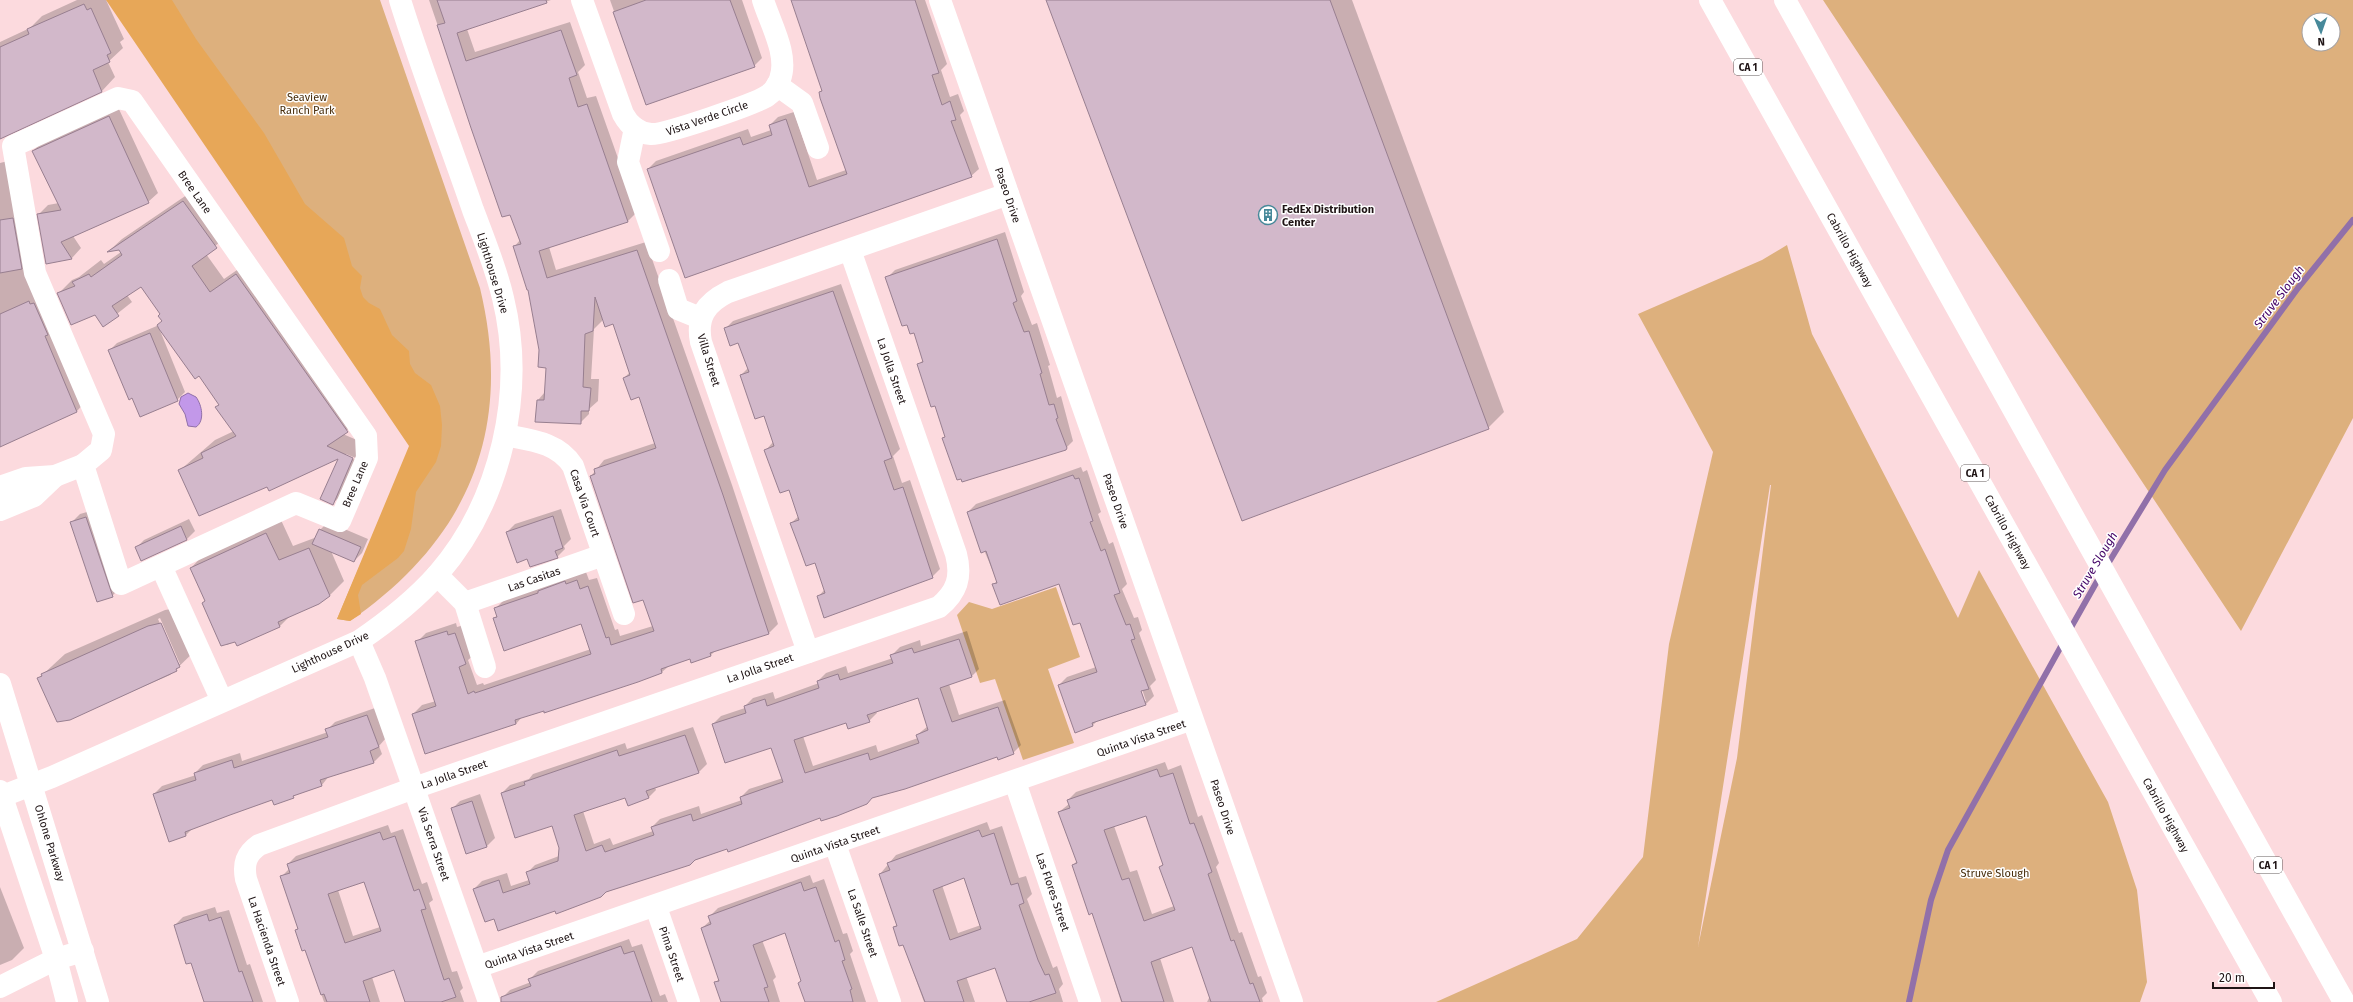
<svg xmlns="http://www.w3.org/2000/svg" width="2353" height="1002" font-family="'Fira Sans',sans-serif">
  <style>
    .green { fill: #ddb07d; fill-rule: evenodd }
    .forest { fill: #e7a758 }
    .water { fill: #c298e9; stroke: #9170a9 }
    .shadow { fill: #0003; fill-rule: evenodd }
    .lines { fill: none; stroke-linecap: round; stroke-linejoin: round }
    .stream { stroke: #9170a9; stroke-width: 6 }
    .building { fill: #d2b8ca; stroke: #987f90; fill-rule: evenodd }
    .street { stroke: #fff; stroke-width: 22 }
    .secondary { stroke: #fff; stroke-width: 22 }
    .highway { stroke: #fff; stroke-width: 22 }
    .labels { text-anchor: middle; stroke-width: 3; stroke-linejoin: round; paint-order: stroke }
    .shield { fill: #fff; stroke: #625a5b; stroke-width: 1 }
    .shield-label { font-size: 10px; font-weight: bold; fill: #1f1415 }
    .park-label { font-size: 11px; fill: #492f0d; stroke: #fff }
    .street-label { font-size: 11px; fill: #1f1415; stroke: #fff }
    .poi-label { font-size: 11px; font-weight: bold; fill: #1f1415; stroke: #fff; text-anchor: start }
    .water-label { font-size: 12px; font-style: italic; fill: #410065; stroke: #fff }
  </style>
  <rect width="100%" height="100%" fill="#fcdade"/>
  <g class="green">
    <path d="M 109,0 L 380,0 L 480,288 C 514,429 469,539 350,621 L 337,619 L 416,434 Z"/>
    <path d="M 1823,0 L 2353,0 L 2353,418 L 2241,631 ZM 2309,20 L 2333,20 L 2333,44 L 2309,44 Z"/>
    <path d="M 1787,245 L 1812,334 L 1958,618 L 1979,570 L 2108,802 L 2137,890 L 2147,982 L 2140,1002 L 1436,1002 L 1577,939 L 1643,857 L 1669,644 L 1713,452 L 1638,314 L 1762,260 ZM 1771,485 L 1737,758 L 1698,947 L 1770,485 Z"/>
    <polygon points="1056,587 1080,657 1048,669 1074,743 1023,760 995,679 980,683 957,615 969,602 992,609"/>
  </g>
  <polygon class="forest" points="106,0 172,0 196,39 264,133 305,204 344,238 352,266 362,276 360,288 363,297 369,303 380,309 392,335 409,351 410,364 415,373 431,385 440,406 442,425 441,446 436,462 416,492 411,529 404,551 398,558 362,585 358,595 361,614 350,621 337,619 409,446"/>
  <path class="water" d="M 188,393 L 196,397 C 202,405 205,421 196,427 L 188,426 L 185,414 L 179,404 L 181,397 Z"/>
  <g class="shadow">
    <polygon points="77,0 106,0 124,39 120,42 123,48 108,62 115,77 102,91 4,136 0,127 0,42 30,28 42,16"/>
    <polygon points="429,0 551,0 467,29 475,52 570,22 585,65 578,72 587,98 596,96 637,212 628,221 549,247 556,270 646,242 732,485 778,624 769,633 716,650 711,655 692,662 691,658 669,666 662,672 522,717 516,724 413,714 422,705 436,701 417,642 426,633 456,623 457,627 464,625 474,655 468,660 477,685 483,683 484,685 591,649 582,623 494,619 497,615 495,609 504,600 586,572 589,580 597,578 615,630 618,629 620,636 653,626 644,599 591,476 604,460 655,443 640,396 624,378 630,372 614,323 602,315 602,321 594,329 591,379 599,379 598,401 589,409 589,414 580,423 538,400 545,392 547,367 540,350 529,289 514,247 520,240 511,214 503,216"/>
    <polygon points="610,0 742,0 762,58 754,66 647,104"/>
    <polygon points="792,0 925,0 947,64 941,70 950,97 958,94 964,111 960,115 979,169 971,176 686,277 648,169 656,161 748,129 751,137 771,130 770,125 778,117 794,112 817,180 846,170 820,92 823,89"/>
    <polygon points="1047,0 1352,0 1504,412 1488,428"/>
    <polygon points="118,107 158,193 148,202 73,236 81,248 72,258 47,263 39,214 48,205 59,203 33,151 42,142"/>
    <polygon points="12,160 34,254 90,397 77,411 4,445 0,441 0,163"/>
    <path d="M 197,188 L 229,234 L 206,254 L 224,279 L 250,261 L 360,418 L 343,434 L 366,444 L 347,490 L 333,503 L 340,457 L 268,486 L 179,471 L 215,440 L 234,431 L 216,407 L 220,404 L 199,375 L 159,328 L 185,392 L 177,400 L 109,351 L 117,343 L 159,325 L 163,321 L 161,314 L 141,286 L 127,295 L 132,302 L 103,325 L 95,313 L 58,294 L 72,280 L 79,277 L 101,260 L 104,264 L 121,252 L 120,249 L 110,250 L 122,239 ZM 346,454 L 358,459 L 358,461 L 346,456 Z"/>
    <polygon points="1005,232 1024,292 1021,296 1032,325 1037,323 1050,365 1048,366 1057,398 1061,396 1073,441 1065,449 943,439 946,436 936,404 918,365 924,359 915,332 887,278 895,270"/>
    <polygon points="841,284 900,449 893,456 902,483 910,480 940,569 932,577 818,597 825,589 815,562 791,523 799,516 790,488 766,450 773,442 764,415 741,375 748,368 739,341 725,329 733,321"/>
    <path d="M 1081,467 L 1083,472 L 1087,470 L 1101,512 L 1098,514 L 1109,544 L 1113,542 L 1127,584 L 1122,589 L 1134,618 L 1138,617 L 1142,630 L 1139,633 L 1156,680 L 1150,686 L 1154,696 L 1146,704 L 1098,720 L 1093,725 L 1059,685 L 1067,677 L 1096,667 L 1081,621 L 1059,583 L 994,584 L 997,581 L 968,512 L 976,504 ZM 1141,686 L 1146,701 L 1144,701 L 1139,687 Z"/>
    <polygon points="561,509 571,539 564,546 565,549 557,557 527,558 507,532 515,524"/>
    <polygon points="94,510 120,588 112,596 72,522 80,514"/>
    <polygon points="189,519 195,531 187,539 141,560 136,548 144,540"/>
    <polygon points="281,520 293,546 317,537 320,530 328,522 368,539 362,553 354,561 331,551 344,581 330,595 290,616 280,626 237,645 235,641 227,645 203,603 206,600 191,568 205,553"/>
    <path d="M 177,608 L 196,650 L 170,675 L 69,719 L 39,678 L 65,654 L 165,610 ZM 160,618 L 180,664 L 178,664 L 158,619 Z"/>
    <path d="M 967,631 L 979,669 L 971,677 L 949,684 L 959,715 L 1005,700 L 1021,745 L 1013,753 L 997,756 L 872,797 L 556,910 L 494,917 L 474,889 L 482,881 L 507,873 L 511,886 L 529,880 L 527,873 L 535,865 L 559,856 L 560,848 L 552,825 L 502,793 L 510,785 L 529,779 L 533,774 L 625,743 L 627,749 L 693,727 L 707,764 L 699,772 L 655,787 L 656,790 L 648,798 L 626,797 L 583,811 L 594,844 L 610,838 L 613,845 L 653,831 L 652,827 L 660,819 L 699,806 L 701,814 L 742,800 L 741,797 L 749,789 L 783,778 L 771,747 L 713,724 L 721,716 L 745,708 L 745,706 L 753,698 L 773,692 L 775,699 L 819,683 L 818,681 L 826,673 L 846,666 L 848,673 L 893,658 L 892,655 L 900,647 L 920,640 L 921,646 ZM 918,696 L 928,726 L 917,735 L 918,738 L 878,752 L 876,745 L 813,766 L 803,736 L 847,721 L 869,721 L 877,713 L 876,711 Z"/>
    <polygon points="375,708 386,738 379,746 382,754 374,762 329,776 322,785 297,793 293,797 273,799 193,828 186,835 154,794 162,786 196,775 195,773 203,765 240,753 242,761 328,732 327,730 335,722"/>
    <path d="M 1165,762 L 1168,770 L 1181,765 L 1198,817 L 1202,815 L 1219,863 L 1216,867 L 1239,933 L 1242,932 L 1258,977 L 1261,976 L 1267,993 L 1262,998 L 1263,1002 L 1207,1002 L 1210,996 L 1192,946 L 1160,958 L 1174,1002 L 1121,1002 L 1093,912 L 1073,865 L 1078,860 L 1059,812 L 1069,804 L 1068,800 L 1076,792 ZM 1147,815 L 1163,864 L 1160,867 L 1174,906 L 1152,914 L 1137,870 L 1130,872 L 1114,826 Z"/>
    <polygon points="480,794 495,838 487,846 452,809 460,801"/>
    <path d="M 987,822 L 990,830 L 1002,826 L 1019,878 L 1026,876 L 1032,894 L 1027,899 L 1053,968 L 1057,966 L 1063,984 L 1059,989 L 1063,1002 L 1008,1002 L 995,966 L 966,976 L 975,1002 L 924,1002 L 903,944 L 894,927 L 898,924 L 880,874 L 896,855 ZM 964,877 L 981,925 L 958,933 L 942,885 Z"/>
    <path d="M 388,825 L 391,833 L 403,829 L 422,884 L 427,882 L 433,900 L 429,903 L 452,972 L 457,971 L 463,988 L 460,991 L 464,1002 L 406,1002 L 395,969 L 372,977 L 380,1002 L 324,1002 L 306,949 L 296,930 L 298,928 L 281,877 L 290,868 L 288,864 L 296,856 ZM 364,880 L 380,927 L 353,936 L 338,890 Z"/>
    <polygon points="810,875 813,883 824,879 843,934 847,933 853,951 850,954 866,1002 806,1002 799,983 802,980 786,932 762,940 776,977 773,980 780,1002 722,1002 715,983 720,978 702,928 711,920 709,917 718,908"/>
    <polygon points="0,887 24,948 12,960 0,965"/>
    <polygon points="215,907 217,913 229,910 247,965 250,964 263,1002 205,1002 191,961 175,925 183,917"/>
    <polygon points="629,939 632,947 642,944 660,996 665,994 668,1002 502,1002 502,998 510,990 531,982 530,979 538,971"/>
  </g>
  <g class="lines">
    <g class="stream">
      <polyline points="2106,567 2165,470 2298,288 2353,220"/>
      <polyline points="2069,631 2100,576"/>
      <polyline points="1909,1002 1931,900 1948,850 2064,641"/>
    </g>
  </g>
  <g class="building">
    <polygon points="437,0 546,0 547,3 457,33 466,61 561,30 577,75 569,78 578,107 587,104 628,222 539,251 547,278 637,250 723,495 769,634 710,653 711,656 691,663 690,659 661,669 662,673 638,682 544,713 544,711 515,720 516,724 425,754 412,714 436,706 415,641 447,631 448,635 455,633 466,664 459,667 468,694 474,691 475,693 591,654 581,624 504,651 493,618 497,617 494,608 538,593 538,591 565,581 566,584 577,580 580,589 588,586 606,638 609,637 611,645 654,631 643,600 633,603 590,476 595,474 594,469 656,448 639,397 631,400 623,378 630,375 613,324 605,327 595,297 593,331 585,334 583,387 591,388 589,411 581,411 581,424 535,422 537,400 544,400 546,368 538,367 539,350 528,290 527,290 513,246 521,244 510,215 502,217 471,128 437,25 445,23"/>
    <polygon points="646,0 730,0 755,67 646,105 613,12"/>
    <polygon points="791,0 915,0 939,73 932,75 942,105 950,101 956,120 951,121 972,177 685,278 647,169 740,137 743,145 772,135 769,125 786,119 809,187 847,174 820,98 819,92 822,91"/>
    <polygon points="1046,0 1330,0 1489,429 1242,521"/>
    <polygon points="84,4 87,10 91,8 111,53 107,55 110,62 93,70 102,92 0,139 0,47 29,34 27,29"/>
    <polygon points="109,116 149,203 61,242 72,259 46,264 37,214 61,210 32,151"/>
    <polygon points="183,201 217,248 192,266 210,292 236,274 348,432 327,446 353,458 333,505 320,499 338,459 269,491 267,487 199,516 178,470 203,458 201,453 236,436 215,407 219,405 199,376 195,379 159,329 157,325 162,321 158,316 160,314 141,287 112,306 119,316 103,327 95,315 71,325 57,293 75,286 72,282 89,274 91,277 122,255 119,250 107,252"/>
    <polygon points="13,218 22,269 0,273 0,220"/>
    <polygon points="997,239 1017,301 1013,303 1024,332 1029,331 1042,373 1040,374 1049,405 1054,404 1058,418 1056,419 1067,448 1066,450 962,482 961,479 957,480 942,438 945,437 935,406 931,407 917,364 923,362 914,333 910,334 907,325 902,326 885,277"/>
    <polygon points="833,291 892,458 884,461 894,490 903,487 933,578 824,618 817,596 825,593 815,563 806,566 798,544 790,523 799,520 789,490 780,493 764,450 774,446 764,416 755,419 740,375 749,372 738,343 730,346 724,328"/>
    <polygon points="29,301 30,304 34,303 48,335 45,336 77,412 0,447 0,314"/>
    <polygon points="150,333 178,401 140,417 132,398 129,400 108,350"/>
    <polygon points="1073,475 1075,479 1079,478 1093,521 1090,522 1101,551 1105,549 1120,593 1114,595 1126,625 1130,624 1135,639 1131,640 1149,689 1141,691 1146,705 1092,723 1093,726 1075,733 1058,685 1097,672 1080,623 1073,625 1059,584 1000,605 992,584 997,583 986,551 981,553 967,512"/>
    <polygon points="553,516 563,548 555,551 558,558 530,567 527,559 517,563 506,532"/>
    <polygon points="86,517 113,597 97,602 70,522"/>
    <polygon points="181,526 187,540 141,561 135,547"/>
    <polygon points="319,529 361,547 354,562 312,544"/>
    <polygon points="266,533 279,560 309,548 330,596 319,604 278,622 280,627 237,646 235,642 221,646 202,603 205,601 190,568"/>
    <polygon points="161,623 180,667 176,669 177,671 70,720 57,722 37,678 42,676 41,674 148,626"/>
    <path d="M 959,639 L 972,677 L 940,688 L 952,722 L 998,707 L 1014,754 L 998,760 L 997,757 L 905,789 L 872,798 L 867,804 L 837,816 L 821,821 L 820,818 L 728,852 L 727,849 L 695,860 L 690,865 L 606,892 L 601,897 L 556,914 L 555,911 L 498,931 L 494,919 L 485,922 L 473,889 L 499,880 L 503,893 L 530,884 L 526,872 L 558,861 L 559,848 L 552,826 L 515,838 L 501,793 L 525,785 L 524,782 L 617,750 L 619,756 L 685,735 L 699,773 L 646,791 L 649,798 L 628,806 L 625,798 L 574,815 L 586,851 L 602,845 L 605,852 L 654,835 L 651,827 L 691,814 L 693,821 L 742,804 L 740,797 L 783,782 L 771,748 L 725,763 L 712,724 L 746,713 L 744,706 L 765,699 L 767,706 L 819,688 L 817,681 L 838,674 L 840,680 L 893,663 L 890,655 L 912,648 L 914,653 ZM 918,698 L 928,730 L 916,735 L 919,743 L 870,760 L 868,753 L 805,773 L 794,740 L 846,723 L 848,729 L 870,722 L 867,715 Z"/>
    <polygon points="367,715 379,747 370,751 374,763 320,780 322,786 293,796 294,798 274,805 272,800 230,815 185,832 186,836 169,842 153,794 196,780 194,773 232,760 234,768 328,737 325,729"/>
    <path d="M 1157,769 L 1160,777 L 1173,773 L 1190,824 L 1194,823 L 1202,844 L 1212,872 L 1208,874 L 1231,941 L 1234,940 L 1250,984 L 1253,983 L 1260,1002 L 1211,1002 L 1192,947 L 1151,962 L 1164,1002 L 1122,1002 L 1092,913 L 1089,915 L 1072,865 L 1077,863 L 1058,812 L 1070,808 L 1067,800 ZM 1146,816 L 1163,865 L 1159,867 L 1175,910 L 1144,921 L 1129,878 L 1122,880 L 1104,830 Z"/>
    <polygon points="472,801 487,847 466,854 451,808"/>
    <path d="M 979,830 L 982,837 L 994,833 L 1011,885 L 1018,883 L 1024,903 L 1019,905 L 1038,960 L 1045,975 L 1049,974 L 1056,993 L 1029,1002 L 1007,1002 L 995,968 L 957,981 L 964,1002 L 925,1002 L 903,945 L 899,946 L 893,927 L 897,926 L 879,874 L 890,870 L 887,863 ZM 964,878 L 981,929 L 950,940 L 933,890 Z"/>
    <path d="M 380,832 L 383,840 L 395,836 L 414,891 L 419,889 L 426,909 L 421,910 L 444,980 L 449,978 L 456,997 L 441,1002 L 405,1002 L 394,970 L 363,981 L 370,1002 L 327,1002 L 324,994 L 321,995 L 305,950 L 302,951 L 295,930 L 298,929 L 280,876 L 290,873 L 287,864 ZM 364,882 L 381,931 L 345,943 L 328,894 Z"/>
    <polygon points="801,882 804,891 816,887 835,942 839,940 845,960 842,961 852,989 850,990 853,1002 805,1002 798,983 801,981 785,933 753,945 768,987 764,988 769,1002 721,1002 714,982 719,981 701,928 711,924 708,916"/>
    <polygon points="207,914 209,921 221,917 239,972 242,971 253,1002 204,1002 191,963 186,964 174,925"/>
    <polygon points="621,946 624,954 634,951 652,1002 501,1002 501,997 531,986 528,979"/>
  </g>
  <g class="lines">
    <g class="street">
      <path d="M 582,0 L 623,114 C 629,125 638,133 651,134 C 664,135 755,104 767,96 C 773,92 778,86 780,79 C 789,55 770,23 763,0"/>
      <polyline points="940,0 1292,1002"/>
      <polyline points="777,85 802,103 818,148"/>
      <polygon points="118,98 132,101 366,436 367,458 340,521 296,503 121,584 83,465 101,450 104,434 35,273 13,146"/>
      <polyline points="635,128 628,162 659,251"/>
      <polyline points="669,280 678,309 700,318"/>
      <path d="M 505,435 C 530,440 558,442 573,466 L 624,614"/>
      <polyline points="0,487 26,478 55,476 83,465"/>
      <polyline points="0,510 34,496 55,476"/>
      <polyline points="161,566 222,701"/>
      <polyline points="437,575 465,603 485,667"/>
      <polyline points="465,603 603,555"/>
      <polyline points="359,641 375,678 489,1002"/>
      <path d="M 808,652 L 701,342 C 696,317 706,303 728,292 L 1008,194"/>
      <polyline points="1015,782 1090,1002"/>
      <path d="M 0,797 L 52,777 L 359,641 C 387,622 415,600 438,574 C 501,501 526,392 503,298 C 496,268 484,239 473,210 C 449,140 422,71 400,0"/>
      <polyline points="835,844 890,1002"/>
      <polyline points="656,907 689,1002"/>
      <polyline points="477,967 1192,719"/>
      <polyline points="0,987 56,959 83,951"/>
      <path d="M 288,1002 L 246,879 C 243,864 246,854 259,845 L 414,788 L 939,607 C 957,592 962,577 956,554 L 850,250"/>
    </g>
    <g class="secondary">
      <polyline points="0,684 98,1002"/>
      <polyline points="0,791 56,959 67,1002"/>
    </g>
    <g class="highway">
      <polyline points="1710,0 2271,1002"/>
      <polyline points="1785,0 2344,1002"/>
    </g>
  </g>
  <defs>
    <symbol id="building-ring" viewBox="-11 -11 22 22"><circle r="9.5" fill="#fff" stroke="#47899a" stroke-width="1.5"/><path d="M-4-6H4V6H1V3H-1V6H-4ZM-2.5-4.3h1.7v1.8h-1.7ZM.8-4.3h1.7v1.8H.8ZM-2.5-1h1.7V.8h-1.7ZM.8-1h1.7V.8H.8Z" fill="#47899a"/></symbol>
  </defs>
  <g fill-rule="evenodd">
    <use href="#building-ring" x="1257" y="204" width="22" height="22"/>
  </g>
  <g class="labels">
    <g class="shield">
      <rect x="1734" y="59" width="28" height="16" rx="3"/>
      <rect x="1961" y="465" width="28" height="16" rx="3"/>
      <rect x="2254" y="857" width="28" height="16" rx="3"/>
    </g>
    <g class="shield-label">
      <text x="1748" y="71">CA 1</text>
      <text x="1975" y="477">CA 1</text>
      <text x="2268" y="869">CA 1</text>
    </g>
    <g class="park-label">
      <text x="307" y="101">Seaview<tspan x="307" dy="13">Ranch Park</tspan></text>
      <text x="1995" y="877">Struve Slough</text>
    </g>
    <g class="street-label">
      <text transform="translate(707 118) rotate(-19)" y="4">Vista Verde Circle</text>
      <text transform="translate(195 192) rotate(55)" y="4">Bree Lane</text>
      <text transform="translate(1008 195) rotate(71)" y="4">Paseo Drive</text>
      <text transform="translate(1850 250) rotate(61)" y="4">Cabrillo Highway</text>
      <text transform="translate(493 273) rotate(73)" y="4">Lighthouse Drive</text>
      <text transform="translate(709 360) rotate(73)" y="4">Villa Street</text>
      <text transform="translate(892 371) rotate(71)" y="4">La Jolla Street</text>
      <text transform="translate(355 484) rotate(-67)" y="4">Bree Lane</text>
      <text transform="translate(1116 501) rotate(71)" y="4">Paseo Drive</text>
      <text transform="translate(585 503) rotate(71)" y="4">Casa Via Court</text>
      <text transform="translate(2008 532) rotate(61)" y="4">Cabrillo Highway</text>
      <text transform="translate(534 579) rotate(-19)" y="4">Las Casitas</text>
      <text transform="translate(330 652) rotate(-25)" y="4">Lighthouse Drive</text>
      <text transform="translate(760 668) rotate(-19)" y="4">La Jolla Street</text>
      <text transform="translate(1141 738) rotate(-19)" y="4">Quinta Vista Street</text>
      <text transform="translate(454 774) rotate(-19)" y="4">La Jolla Street</text>
      <text transform="translate(1223 807) rotate(72)" y="4">Paseo Drive</text>
      <text transform="translate(2166 815) rotate(61)" y="4">Cabrillo Highway</text>
      <text transform="translate(50 843) rotate(73)" y="4">Ohlone Parkway</text>
      <text transform="translate(434 844) rotate(71)" y="4">Via Serra Street</text>
      <text transform="translate(835 844) rotate(-19)" y="4">Quinta Vista Street</text>
      <text transform="translate(1053 892) rotate(71)" y="4">Las Flores Street</text>
      <text transform="translate(863 923) rotate(71)" y="4">La Salle Street</text>
      <text transform="translate(267 941) rotate(71)" y="4">La Hacienda Street</text>
      <text transform="translate(529 950) rotate(-19)" y="4">Quinta Vista Street</text>
      <text transform="translate(672 954) rotate(71)" y="4">Pima Street</text>
    </g>
    <g class="poi-label">
      <text x="1282" y="213">FedEx Distribution<tspan x="1282" dy="13">Center</tspan></text>
    </g>
    <g class="water-label">
      <text transform="translate(2279 297) rotate(-53)" y="4">Struve Slough</text>
      <text transform="translate(2095 565) rotate(-59)" y="4">Struve Slough</text>
    </g>
  </g>
  <g transform="translate(2321 32) rotate(178)"><circle r="19" fill="#ffffff" stroke="#a5a1a1"/>
  <path d="M0-3L7 15L0 10L-7 15Z" fill="#47899a"/>
  <text y="-6" font-size="11" font-weight="bold" text-anchor="middle" fill="#1f1415">N</text>
  </g>
  <path d="M2213 982v6h61v-6" fill="none" stroke="#1f1415" stroke-width="2"/>
  <text x="2219" y="982" font-size="12" fill="#1f1415" stroke="#ffffff" stroke-width="3" paint-order="stroke">20 m</text>
</svg>
